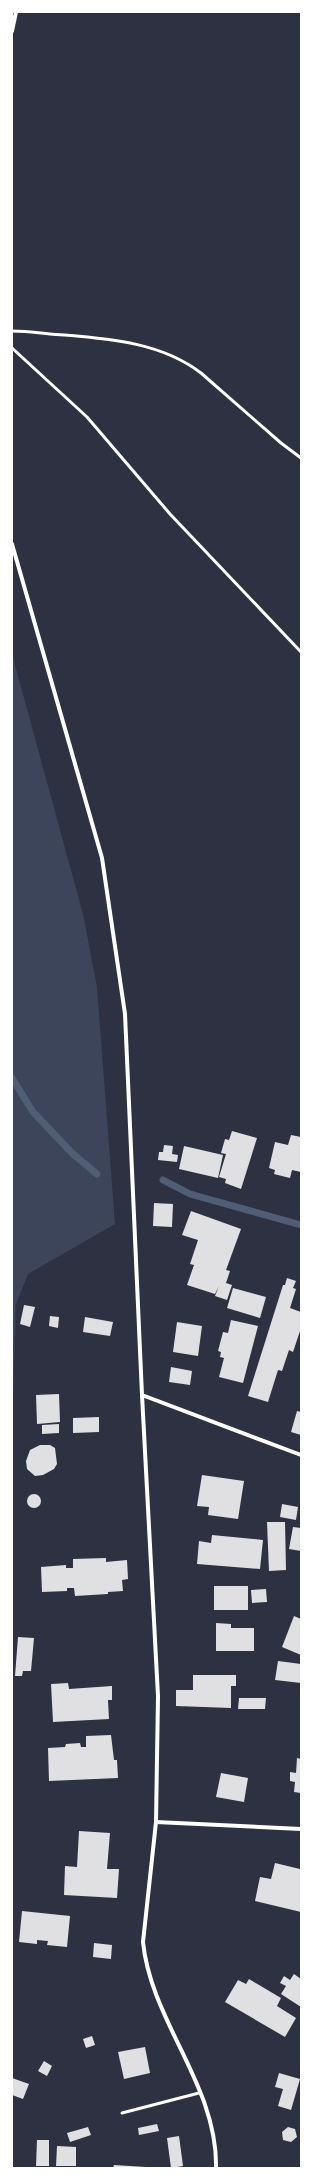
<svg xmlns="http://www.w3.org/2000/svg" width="313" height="2180" font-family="Figtree,sans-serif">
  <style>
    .green { fill: #3c4559 }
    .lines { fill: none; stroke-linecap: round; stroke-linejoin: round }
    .stream { stroke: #4f5d75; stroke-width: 7 }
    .building { fill: #e0e0e3 }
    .service { stroke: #fff; stroke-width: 3 }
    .minor { stroke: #fff; stroke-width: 4 }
  </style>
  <rect width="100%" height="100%" fill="#2d3142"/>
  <polygon class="green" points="12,654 83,914 97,987 115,1224 28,1274 16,1304 12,1424"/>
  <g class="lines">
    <g class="stream">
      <polyline points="12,1078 33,1112 73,1154 97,1174"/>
      <polyline points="163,1180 190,1194 301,1225"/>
    </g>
  </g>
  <g class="building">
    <polygon points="232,1131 257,1138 241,1189 225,1183 226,1179 219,1177 226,1154 221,1153 225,1139 229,1140"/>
    <polygon points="291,1135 301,1137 301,1172 292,1170 290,1178 274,1174 275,1170 269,1168 275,1142 288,1145"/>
    <polygon points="164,1145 173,1146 172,1154 178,1155 177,1162 158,1160 159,1152 163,1152"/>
    <polygon points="184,1146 223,1155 218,1178 179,1169"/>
    <polygon points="154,1203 173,1204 172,1227 153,1226"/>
    <polygon points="191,1211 241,1229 226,1270 230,1271 226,1283 232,1285 227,1300 215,1296 219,1286 215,1294 187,1285 194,1265 190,1264 198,1240 182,1235"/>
    <polygon points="287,1278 296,1281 293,1288 296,1289 290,1308 301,1312 301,1328 293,1352 289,1350 282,1371 278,1370 268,1402 248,1396 283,1285 285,1285"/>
    <polygon points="233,1288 266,1297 260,1318 227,1308"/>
    <polygon points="24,1305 35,1307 30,1327 20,1324"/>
    <polygon points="50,1316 59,1317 58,1328 49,1326"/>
    <polygon points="85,1317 113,1322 110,1336 83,1332"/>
    <polygon points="231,1320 258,1326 243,1383 219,1377 224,1358 220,1357 221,1352 218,1351 223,1332 228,1333"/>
    <polygon points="177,1322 202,1326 198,1356 173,1352"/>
    <polygon points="171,1367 192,1371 190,1385 169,1382"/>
    <polygon points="59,1394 60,1422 37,1424 36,1395"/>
    <polygon points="297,1411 301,1412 301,1435 291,1432"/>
    <polygon points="99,1417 99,1432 73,1433 73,1418"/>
    <polygon points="59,1424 59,1433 42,1434 42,1425"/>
    <polygon points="40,1445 50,1445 55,1448 57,1464 54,1469 43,1475 35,1476 27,1469 26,1461 30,1450"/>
    <polygon points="202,1475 244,1481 238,1519 208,1515 209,1507 197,1506"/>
    <circle cx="34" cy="1501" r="7"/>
    <polygon points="282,1504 298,1507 296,1520 280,1517"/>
    <polygon points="267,1522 285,1522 286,1570 269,1571"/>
    <polygon points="293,1527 301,1528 301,1551 289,1549"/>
    <polygon points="212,1535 263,1540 260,1569 197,1564 199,1541 211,1543"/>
    <polygon points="106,1558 106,1562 127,1560 128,1579 122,1580 123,1591 108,1592 108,1594 75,1596 74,1588 67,1588 67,1591 42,1592 41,1567 66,1565 66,1568 73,1568 73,1559"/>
    <rect x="214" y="1586" width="34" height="24"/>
    <polygon points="266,1589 267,1602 252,1603 251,1590"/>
    <polygon points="294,1616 301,1619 301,1655 282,1647"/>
    <polygon points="216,1623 231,1624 231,1628 254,1628 254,1651 216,1651"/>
    <polygon points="18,1637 34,1638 31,1671 23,1671 22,1676 15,1676"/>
    <polygon points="278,1661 301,1664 301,1683 275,1680"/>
    <polygon points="193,1675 236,1675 236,1686 231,1686 231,1708 176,1706 176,1690 193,1690"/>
    <polygon points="68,1683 69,1689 112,1686 112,1700 108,1700 109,1719 53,1722 51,1684"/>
    <polygon points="239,1698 266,1698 265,1709 238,1709"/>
    <polygon points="111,1735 114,1760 117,1760 118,1778 49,1781 48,1748 65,1747 66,1744 80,1743 81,1747 86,1747 86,1736"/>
    <polygon points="297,1758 301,1759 301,1793 294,1792 295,1782 290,1781 290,1772 296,1773"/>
    <polygon points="221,1773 248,1778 244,1802 216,1797"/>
    <polygon points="79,1831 110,1833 107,1869 119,1869 117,1898 64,1895 65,1866 77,1867"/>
    <polygon points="275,1863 300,1869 301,1912 255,1901 260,1877 271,1879"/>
    <polygon points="22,1911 70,1916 67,1947 47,1945 48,1941 37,1940 37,1944 19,1942"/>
    <polygon points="94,1943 112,1945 111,1959 93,1957"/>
    <polygon points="294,1974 301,1979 301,2007 281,1994 286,1986 280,1983 284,1976 290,1980"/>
    <polygon points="249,1979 281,1998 277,2006 296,2018 285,2037 225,2002 238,1980 246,1984"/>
    <polygon points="92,2036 95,2045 86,2048 83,2039"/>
    <polygon points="145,2047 150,2073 124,2079 118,2052"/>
    <polygon points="44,2061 52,2066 47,2076 38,2071"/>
    <polygon points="279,2073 300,2079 291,2110 278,2106 283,2089 275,2087"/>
    <polygon points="12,2078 29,2084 23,2099 12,2095"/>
    <polygon points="157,2124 159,2131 139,2135 138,2128"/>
    <polygon points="88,2127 91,2135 70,2142 67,2133"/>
    <polygon points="288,2127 295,2129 297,2137 291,2142 283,2140 282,2132"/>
    <polygon points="179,2136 183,2166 171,2168 167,2138"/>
    <polygon points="37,2140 49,2140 49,2166 36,2166"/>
    <polygon points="57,2146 76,2147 76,2166 56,2166"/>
    <polygon points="114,2165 146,2167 146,2168 113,2168"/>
  </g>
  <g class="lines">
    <g class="service">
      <path d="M 12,331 C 29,331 47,334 64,335 C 112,339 162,343 201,373 L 281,443 L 301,458"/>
      <polyline points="12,348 87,417 170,514 301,652"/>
      <polyline points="122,2113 199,2093"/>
    </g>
    <g class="minor">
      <polyline points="12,31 16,12"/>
      <path d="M 12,544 L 102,858 L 125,1014 L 142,1395 L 158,1696 L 156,1822 L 143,1942 C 151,2022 218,2086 216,2168"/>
      <polyline points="142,1395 301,1455"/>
      <polyline points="156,1822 301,1829"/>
    </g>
  </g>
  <rect width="313" height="2180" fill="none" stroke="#ffffff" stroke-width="26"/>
</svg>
